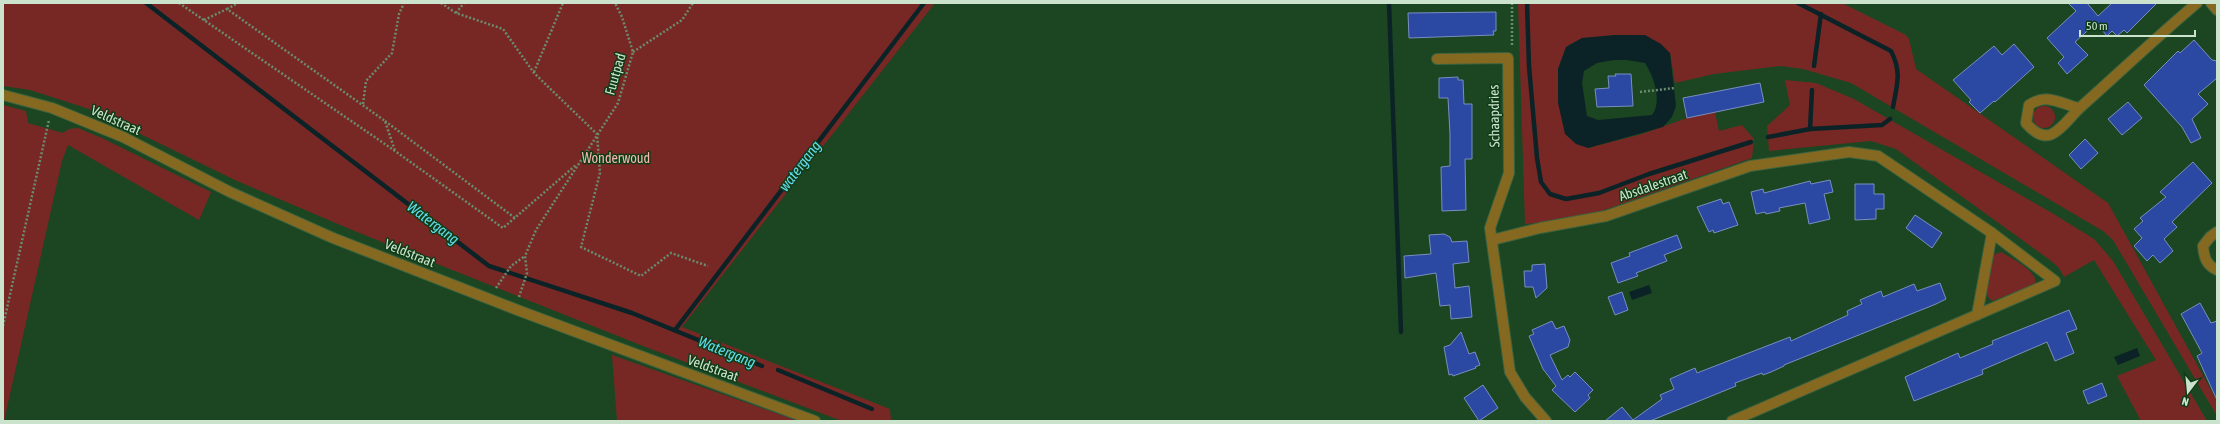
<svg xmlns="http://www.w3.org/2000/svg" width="2220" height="424" font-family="'Asap Condensed',sans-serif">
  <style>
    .green { fill: #782824 }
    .water { fill: #0b2326; fill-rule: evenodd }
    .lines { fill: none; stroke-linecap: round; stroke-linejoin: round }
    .stream { stroke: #0b2326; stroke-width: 4.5 }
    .building { fill: #2b48a3; stroke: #798ec0 }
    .street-casing { stroke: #3b6240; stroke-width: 12 }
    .path { stroke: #6a8c6e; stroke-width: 2.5; stroke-dasharray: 2 2; stroke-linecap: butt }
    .street { stroke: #856920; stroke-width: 10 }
    .labels { text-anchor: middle; stroke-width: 3; stroke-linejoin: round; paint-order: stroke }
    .street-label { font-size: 14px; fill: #cbe3cc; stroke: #0f3b17 }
    .park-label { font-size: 14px; fill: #f5b8b0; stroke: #0f3b17 }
    .water-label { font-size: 15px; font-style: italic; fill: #63dbeb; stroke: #0f3b17 }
  </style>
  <rect width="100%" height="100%" fill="#1b4621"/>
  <g class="green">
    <polygon points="3,3 935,3 682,327 890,409 891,421 842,421 643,346 357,232 237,181 89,109 30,90 3,86"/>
    <polygon points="1518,3 1842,3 1906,35 1909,39 1916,69 2108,203 2217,401 2217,416 2113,240 2103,231 1851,83 1803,69 1781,66 1714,74 1675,83 1670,53 1645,35 1582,38 1566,47 1558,69 1588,148 1642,134 1687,118 1715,112 1719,131 1742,125 1754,139 1752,158 1593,214 1562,221 1525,224"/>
    <polygon points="1785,80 1816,83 1854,99 2052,213 2094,239 2113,261 2207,421 2141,421 2117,376 2156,360 2094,260 2064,277 2059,268 2050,260 1896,149 1871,141 1769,151 1767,126 1790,105"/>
    <polygon points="3,105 26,111 28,123 63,133 69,129 78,128 104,139 211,192 199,220 68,145 62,161 4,421"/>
    <circle cx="2044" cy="117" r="11"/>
    <path d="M 2001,252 C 2011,258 2040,272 2035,285 L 1992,301 L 1985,293 L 1993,255 Z"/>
    <polygon points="612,355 798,421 617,421"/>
  </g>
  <g class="water">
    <path d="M 1614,35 L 1645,35 L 1661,44 L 1670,53 L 1676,106 L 1672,117 L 1663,127 L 1588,148 L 1576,144 L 1565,134 L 1558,103 L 1558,69 L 1566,47 L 1582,38 ZM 1614,60 L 1627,60 L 1645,63 C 1653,75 1663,102 1652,115 L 1598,120 L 1587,116 L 1582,83 L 1584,71 L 1597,63 Z"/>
    <polygon points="1649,285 1652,293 1632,300 1629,292"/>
    <polygon points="2137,348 2140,356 2118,365 2114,357"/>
  </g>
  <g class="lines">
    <g class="stream">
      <polyline points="146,3 489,266 632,313 762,366"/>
      <polyline points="1389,3 1401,332"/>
      <polyline points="1527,3 1529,66 1537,158 1541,182 1550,194 1566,199 1599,193 1649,174 1751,142"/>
      <path d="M 1798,3 L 1891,51 C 1902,72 1897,85 1893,107"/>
      <polyline points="1814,66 1821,14"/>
      <polyline points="1810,129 1812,90"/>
      <polyline points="1768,137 1810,129 1882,125 1890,119"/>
      <polyline points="675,330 924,3"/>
      <polyline points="778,370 872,409"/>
    </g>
  </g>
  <g class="building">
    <polygon points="2068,3 2087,3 2098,16 2112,3 2157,3 2127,33 2124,30 2117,36 2112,31 2107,36 2096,23 2075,42 2088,55 2067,74 2058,63 2064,57 2047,38 2076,11"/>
    <polygon points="1496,12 1496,31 1493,31 1494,35 1409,38 1408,13"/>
    <polygon points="2194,40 2212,60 2217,61 2217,78 2198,94 2208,104 2192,119 2201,138 2191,143 2182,127 2144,85 2178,51 2180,53"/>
    <polygon points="2014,44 2034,67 1995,102 1994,101 1980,113 1969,102 1971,100 1953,80 1994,46 2002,55"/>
    <polygon points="1615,74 1631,74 1633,106 1597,107 1595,89 1609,88 1608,76 1616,76"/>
    <polygon points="1458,77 1458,80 1463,80 1464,104 1472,104 1472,159 1465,159 1466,210 1442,211 1441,167 1450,166 1450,134 1448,98 1439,98 1439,78"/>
    <polygon points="1760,83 1764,102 1687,118 1683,98"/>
    <polygon points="2128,102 2142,118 2122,135 2108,119"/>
    <polygon points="2085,139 2098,153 2081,169 2069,155"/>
    <polygon points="2193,162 2212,183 2172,222 2177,227 2164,239 2173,251 2160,263 2153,255 2147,261 2134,246 2142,238 2134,229 2143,221 2140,218 2166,197 2160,192"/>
    <polygon points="1830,180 1833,192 1824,194 1830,219 1809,224 1805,203 1779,208 1780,211 1766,214 1765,212 1756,214 1751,192 1763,189 1764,193 1810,181 1811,184"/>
    <polygon points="1855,184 1874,184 1874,194 1884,194 1884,209 1876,209 1876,219 1855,220"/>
    <polygon points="1721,199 1723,204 1729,202 1738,225 1714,233 1713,230 1709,232 1697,207"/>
    <polygon points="1915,215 1942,233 1932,248 1906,228"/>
    <polygon points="1444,234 1450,237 1452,242 1467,241 1469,262 1453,264 1455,288 1469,286 1472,317 1451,319 1450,305 1440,306 1436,273 1405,278 1404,256 1431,254 1429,235"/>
    <polygon points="1677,235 1682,248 1664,255 1667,261 1636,273 1638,276 1618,283 1611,263 1630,256 1629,253"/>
    <polygon points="1545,264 1547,288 1536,298 1533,287 1525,287 1524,271 1532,271 1532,265"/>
    <polygon points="1940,283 1946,299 1936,304 1784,365 1784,366 1771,372 1763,375 1762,373 1735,383 1736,386 1650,421 1605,421 1622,407 1633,420 1662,399 1660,395 1674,389 1670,379 1695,368 1697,373 1790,337 1791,341 1848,315 1847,311 1862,304 1860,300 1881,291 1883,297 1914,284 1917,291"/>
    <polygon points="1622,292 1628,310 1615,315 1608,297"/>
    <polygon points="2200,303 2211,323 2217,321 2217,400 2197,356 2202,353 2181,314"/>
    <polygon points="2069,310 2077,329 2066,333 2074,353 2055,361 2047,342 1982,370 1983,374 1914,401 1905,377 1958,353 1960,358 1993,344 1992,341"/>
    <polygon points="1552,321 1556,329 1564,326 1570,340 1568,347 1550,355 1562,380 1568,375 1570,377 1575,372 1593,390 1588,395 1590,398 1575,412 1552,390 1556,386 1543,369 1529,336 1534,334 1532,330"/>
    <polygon points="1461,332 1469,354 1475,352 1480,365 1475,367 1476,368 1453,376 1452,374 1449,375 1444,347 1450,345"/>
    <polygon points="2102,383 2107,396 2088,404 2083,391"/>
    <polygon points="1483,385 1498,408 1479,421 1464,398"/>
  </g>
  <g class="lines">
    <defs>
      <g id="street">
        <polyline points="2211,3 2217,10"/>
        <polyline points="1437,59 1508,58 1509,173 1490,228 1510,372 1525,397 1546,421"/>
        <polyline points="3,95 52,108 123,137 230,192 333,238 520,311 815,421"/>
        <path d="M 2078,108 C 2060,103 2047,93 2029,105 L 2026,123 C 2032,130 2041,139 2052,134 C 2064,128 2072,114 2083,105 C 2121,71 2158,36 2197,3"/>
        <path d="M 2217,232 L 2210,237 L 2203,246 C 2204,257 2206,265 2217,270"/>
        <polyline points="1492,240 1540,228 1606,216 1750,166 1849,152 1878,156 1992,233 2055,281 1732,421"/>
        <polyline points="1977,315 1992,233"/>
      </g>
    </defs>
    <use href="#street" class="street-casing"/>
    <g class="path">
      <polyline points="179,3 395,151 503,228 576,165"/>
      <polyline points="441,3 456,13 503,29 534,73 597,134 600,173 581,247 641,276 671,253 708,266"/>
      <polyline points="1512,3 1512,46"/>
      <polyline points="227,9 238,3"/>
      <polyline points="456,13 464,3"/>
      <polyline points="204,20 227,9 385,121 395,151"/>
      <polyline points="633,52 682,20 693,3"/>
      <polyline points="534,72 563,3"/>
      <polyline points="1640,92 1675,88"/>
      <polyline points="363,104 366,81 392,53 399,14 404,3"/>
      <polyline points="385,121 515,218"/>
      <polyline points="496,288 511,266 525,256"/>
      <polyline points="519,297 527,273 525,256 536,230 618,103 633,52 622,17 615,3"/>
      <polyline points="3,326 49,120"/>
    </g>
    <use href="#street" class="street"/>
  </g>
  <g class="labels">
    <g class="street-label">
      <text transform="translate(615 74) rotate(-74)" y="5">Fuutpad</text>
      <text transform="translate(1494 116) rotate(-91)" y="5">Schaapdries</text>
      <text transform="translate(116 120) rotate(24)" y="5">Veldstraat</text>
      <text transform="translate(1653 185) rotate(-19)" y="5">Absdalestraat</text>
      <text transform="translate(410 253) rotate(22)" y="5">Veldstraat</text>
      <text transform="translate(713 368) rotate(20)" y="5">Veldstraat</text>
    </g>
    <g class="park-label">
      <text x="616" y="163">Wonderwoud</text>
    </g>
    <g class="water-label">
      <text transform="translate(800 166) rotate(-53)" y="5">watergang</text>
      <text transform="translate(433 223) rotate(37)" y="5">Watergang</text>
      <text transform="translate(727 352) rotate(22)" y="5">Watergang</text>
    </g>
  </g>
  <rect width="2220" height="424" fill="none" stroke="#cbe3cc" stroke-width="8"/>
  <g transform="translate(2188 392) rotate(196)" stroke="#0f3b17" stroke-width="3" paint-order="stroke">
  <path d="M0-3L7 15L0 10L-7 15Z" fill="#cbe3cc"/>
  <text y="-6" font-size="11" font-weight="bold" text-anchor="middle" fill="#cbe3cc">N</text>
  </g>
  <path d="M2080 30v6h115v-6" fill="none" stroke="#cbe3cc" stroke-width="2"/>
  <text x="2086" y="30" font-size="12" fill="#cbe3cc" stroke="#0f3b17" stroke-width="3" paint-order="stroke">50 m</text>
</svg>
